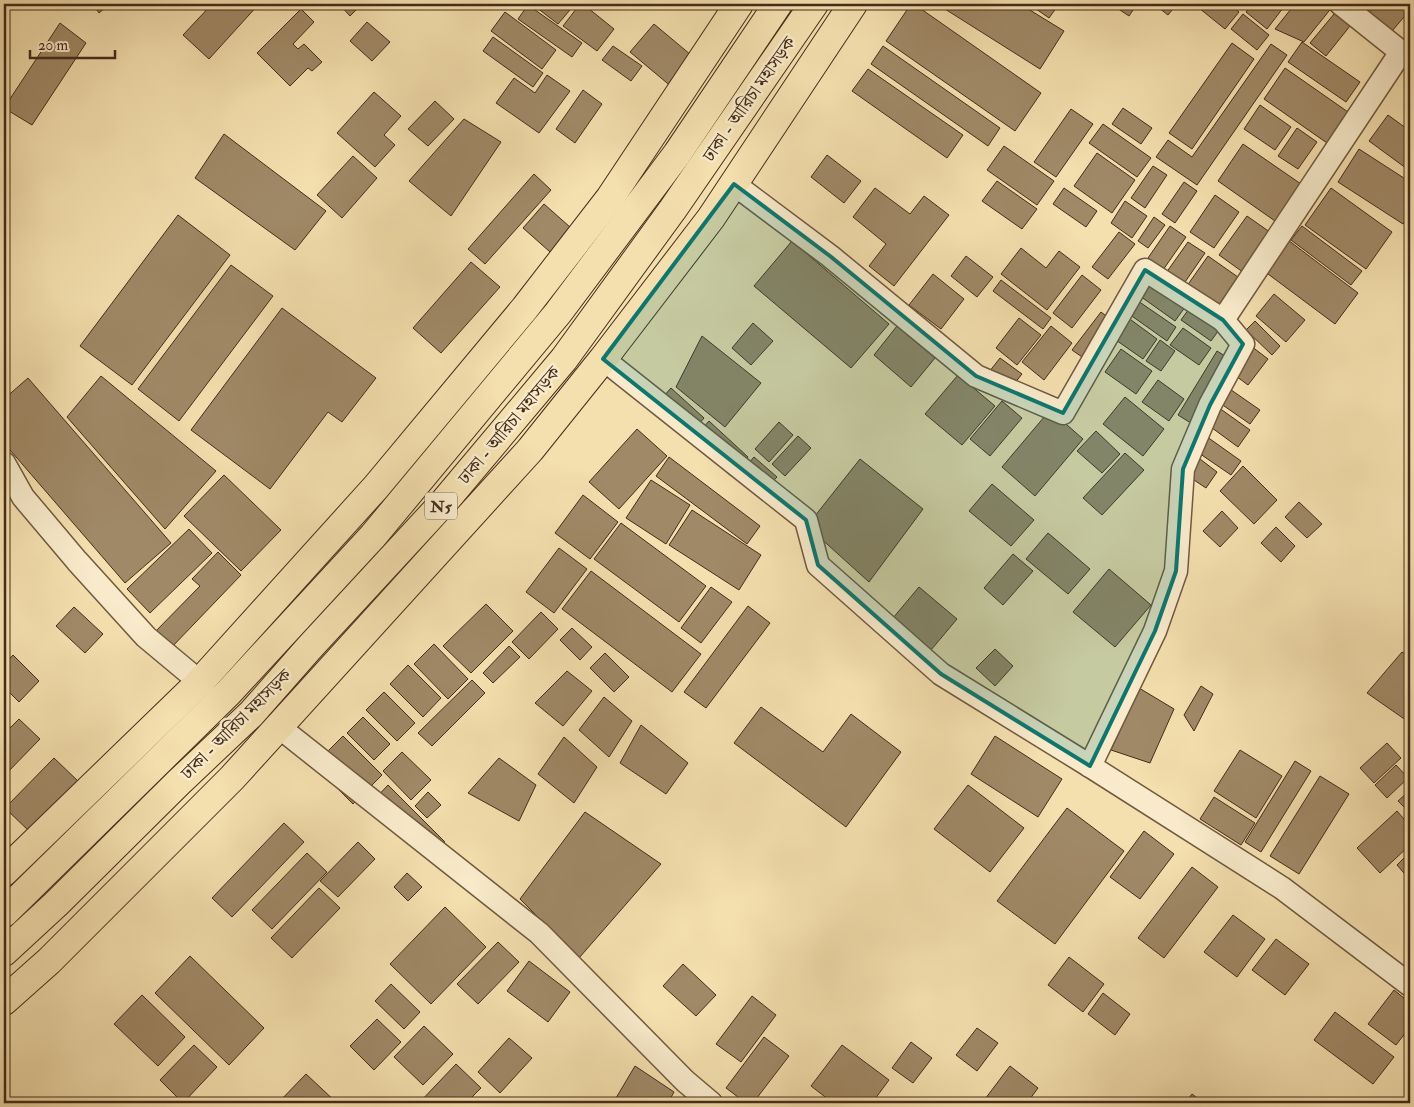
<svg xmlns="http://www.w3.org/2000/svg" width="1414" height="1107" font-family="'IM FELL Double Pica','Noto Serif Bengali',serif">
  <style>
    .building { fill: #a08967; stroke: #442c1a }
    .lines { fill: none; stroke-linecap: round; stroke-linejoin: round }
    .street-casing { stroke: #70593f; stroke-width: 25 }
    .highway-casing { stroke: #442c1a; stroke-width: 30 }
    .street { stroke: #f8eaca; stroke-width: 22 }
    .highway { stroke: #f4dfae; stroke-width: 28 }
    .marked { fill: #0f766e; fill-opacity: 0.2; stroke: #0f766e; stroke-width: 4; stroke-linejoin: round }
    .labels { text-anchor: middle; stroke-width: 5; stroke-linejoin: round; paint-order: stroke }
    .shield { fill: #f8eaca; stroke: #7a654f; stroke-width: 1 }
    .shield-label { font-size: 16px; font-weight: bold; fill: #442c1a }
    .street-label { font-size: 18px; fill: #442c1a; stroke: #f8eaca }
  </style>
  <rect width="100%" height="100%" fill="#f4dfae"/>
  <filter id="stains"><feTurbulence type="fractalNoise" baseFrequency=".004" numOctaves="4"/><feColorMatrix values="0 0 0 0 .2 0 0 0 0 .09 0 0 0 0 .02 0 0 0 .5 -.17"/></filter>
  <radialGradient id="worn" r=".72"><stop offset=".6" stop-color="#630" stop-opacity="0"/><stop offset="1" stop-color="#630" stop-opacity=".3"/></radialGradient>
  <g class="building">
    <polygon points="93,4 106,4 106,7 99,13"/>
    <polygon points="212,4 259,4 209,59 183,35"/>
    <polygon points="339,4 362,4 350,16"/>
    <polygon points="532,4 575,4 558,24"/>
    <polygon points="580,4 583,4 614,29 597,51 563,26"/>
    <polygon points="911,4 914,4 1041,93 1015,131 886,41"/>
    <polygon points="937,4 1020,4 1064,31 1040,69"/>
    <polygon points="1029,4 1059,4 1049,18"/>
    <polygon points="1111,4 1137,4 1129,16"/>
    <polygon points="1154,4 1177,4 1168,15"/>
    <polygon points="1194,4 1228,4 1239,12 1225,29"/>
    <polygon points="1252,4 1286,4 1267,29 1246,12"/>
    <polygon points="1295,4 1330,4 1333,6 1304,42 1275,29"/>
    <polygon points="1376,4 1410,4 1410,10 1392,31 1369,12"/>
    <polygon points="528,5 582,43 572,57 518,19"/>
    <polygon points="1339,8 1354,21 1326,56 1310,43"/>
    <polygon points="301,9 314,22 293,44 298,49 304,44 322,62 312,71 308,68 290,86 257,53"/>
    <polygon points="505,12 556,50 542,69 491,31"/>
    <polygon points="1243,14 1269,35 1257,50 1231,29"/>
    <polygon points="367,22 390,42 372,61 350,41"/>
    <polygon points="60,23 86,43 32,125 4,108"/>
    <polygon points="654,24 697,60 673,88 630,52"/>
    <polygon points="493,37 543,73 533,87 483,51"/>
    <polygon points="1302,42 1360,82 1346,102 1288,62"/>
    <polygon points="1232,43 1254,59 1192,149 1169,133"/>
    <polygon points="1271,44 1287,55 1197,185 1156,157 1168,140 1192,157"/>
    <polygon points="613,46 642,66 631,81 602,60"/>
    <polygon points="883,46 1000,128 988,146 871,64"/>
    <polygon points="1285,68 1348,112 1327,143 1264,99"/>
    <polygon points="868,69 963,135 947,158 852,91"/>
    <polygon points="547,75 570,91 539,133 496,103 514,78 535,93"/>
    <polygon points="583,90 602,104 575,143 556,129"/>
    <polygon points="374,92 401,116 384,135 395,145 375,167 337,133"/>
    <polygon points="435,101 454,119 428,146 408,129"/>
    <polygon points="1260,105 1291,127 1275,150 1244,129"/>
    <polygon points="1123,108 1152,128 1141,144 1112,124"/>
    <polygon points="1071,109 1093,124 1056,177 1034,162"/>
    <polygon points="1388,115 1410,131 1410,171 1369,141"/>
    <polygon points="464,119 501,142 451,216 409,181"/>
    <polygon points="1103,124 1151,158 1137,177 1089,143"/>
    <polygon points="1297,128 1317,142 1298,169 1278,156"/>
    <polygon points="224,134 326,211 295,250 195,178"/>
    <polygon points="1243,144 1301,184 1275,221 1218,181"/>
    <polygon points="1004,146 1054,181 1037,205 987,170"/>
    <polygon points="1359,149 1410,182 1410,212 1403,224 1338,182"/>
    <polygon points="1097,153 1135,180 1112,213 1074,186"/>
    <polygon points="827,155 861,181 844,203 811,177"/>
    <polygon points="353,156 377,178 342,218 317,195"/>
    <polygon points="1153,166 1167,175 1145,208 1131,198"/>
    <polygon points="534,174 551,190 485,264 468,249"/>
    <polygon points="997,181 1037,209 1022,229 982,201"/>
    <polygon points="1184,182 1197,191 1175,223 1162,214"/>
    <polygon points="875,188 910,214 924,196 949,215 894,286 869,266 886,244 853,217"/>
    <polygon points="1064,188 1097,211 1086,227 1053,204"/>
    <polygon points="1331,188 1392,232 1366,269 1305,225"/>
    <polygon points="1215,195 1239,212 1214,248 1190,232"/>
    <polygon points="1125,201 1147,216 1132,238 1111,223"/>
    <polygon points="544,204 579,235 558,259 523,228"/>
    <polygon points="178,215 230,255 132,385 80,346"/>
    <polygon points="1247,216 1274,235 1247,275 1219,255"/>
    <polygon points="1154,217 1165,225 1148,248 1138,241"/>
    <polygon points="1170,226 1186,237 1163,270 1148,258"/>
    <polygon points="1302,226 1362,271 1351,285 1291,240"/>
    <polygon points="1119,232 1135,244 1108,279 1092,267"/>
    <polygon points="1288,240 1358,293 1335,324 1264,271"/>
    <polygon points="792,241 889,324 851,368 754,286"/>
    <polygon points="1188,242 1205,253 1183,285 1166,273"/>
    <polygon points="1021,248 1046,268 1059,251 1080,267 1047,310 1001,274"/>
    <polygon points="966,256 993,277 977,297 951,276"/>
    <polygon points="1208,256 1245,282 1222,316 1184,290"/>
    <polygon points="471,262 500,287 441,353 413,328"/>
    <polygon points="231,265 273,296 179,421 138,389"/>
    <polygon points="933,274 964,299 941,329 909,305"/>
    <polygon points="1082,275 1101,290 1072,328 1053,313"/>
    <polygon points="1152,278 1188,303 1175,321 1140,296"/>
    <polygon points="1001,280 1051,318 1043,329 993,291"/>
    <polygon points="1274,294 1305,320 1286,342 1256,316"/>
    <polygon points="1138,301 1176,327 1167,341 1129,314"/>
    <polygon points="1191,306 1221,327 1211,341 1181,320"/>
    <polygon points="282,308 376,378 342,422 328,412 270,489 191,430"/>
    <polygon points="1101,312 1114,322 1085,359 1072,350"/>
    <polygon points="1127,317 1157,339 1143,359 1113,338"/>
    <polygon points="1019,318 1041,335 1017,365 996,348"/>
    <polygon points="1255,321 1280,346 1272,355 1246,330"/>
    <polygon points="753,323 773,341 751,365 732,348"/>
    <polygon points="897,326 935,358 911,387 874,355"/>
    <polygon points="1051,326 1072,343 1044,380 1022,362"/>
    <polygon points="1183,328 1211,348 1199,365 1170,345"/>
    <polygon points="702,336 761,383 725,427 676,387"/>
    <polygon points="1160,340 1175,351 1161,371 1146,361"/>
    <polygon points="1251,346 1268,359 1248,385 1232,373"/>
    <polygon points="1121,349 1152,371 1136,394 1105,372"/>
    <polygon points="1217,351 1233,361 1194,425 1178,415"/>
    <polygon points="1000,358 1022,374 1010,389 989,372"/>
    <polygon points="958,375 995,406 962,445 925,414"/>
    <polygon points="101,376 216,471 165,529 67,417"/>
    <polygon points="28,378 171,543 125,583 4,443 4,399"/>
    <polygon points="1158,380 1184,399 1169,421 1142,402"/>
    <polygon points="1224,385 1260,410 1250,424 1214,399"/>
    <polygon points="671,388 704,418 688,437 655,406"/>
    <polygon points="1125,397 1164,429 1143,456 1103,424"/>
    <polygon points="1002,401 1022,418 990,456 970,439"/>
    <polygon points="1215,405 1250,430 1238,447 1204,422"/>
    <polygon points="1050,410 1083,439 1035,496 1002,467"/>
    <polygon points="709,421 748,457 731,476 692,440"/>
    <polygon points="779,422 793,435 769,462 755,449"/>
    <polygon points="637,429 667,456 619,509 589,482"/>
    <polygon points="1096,431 1120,454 1102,473 1077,451"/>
    <polygon points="1203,434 1241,461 1231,475 1193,449"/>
    <polygon points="798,436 811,448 785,476 772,464"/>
    <polygon points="1125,453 1144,470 1102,515 1083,498"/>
    <polygon points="669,457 760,526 747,544 656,476"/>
    <polygon points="754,457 777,477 761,494 739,474"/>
    <polygon points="860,459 923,509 869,582 807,526"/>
    <polygon points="1200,459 1217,472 1206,488 1188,476"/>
    <polygon points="1243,466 1277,500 1254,524 1220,491"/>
    <polygon points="224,475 281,530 241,571 184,516"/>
    <polygon points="651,480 690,505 666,544 626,518"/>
    <polygon points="992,484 1034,520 1011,546 969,511"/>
    <polygon points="583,495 618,522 590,559 555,533"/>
    <polygon points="1299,502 1322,524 1307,538 1285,517"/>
    <polygon points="692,510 761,555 739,590 669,545"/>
    <polygon points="1222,511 1238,528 1220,547 1203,531"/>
    <polygon points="621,523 706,586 679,622 594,559"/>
    <polygon points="1276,527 1295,546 1281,562 1261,543"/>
    <polygon points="189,529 212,553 150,613 127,589"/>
    <polygon points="1048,533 1090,569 1068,594 1026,559"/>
    <polygon points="559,548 587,569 554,613 526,592"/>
    <polygon points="218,552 241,575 170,649 154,633 200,586 192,579"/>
    <polygon points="1013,554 1033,571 1003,605 984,588"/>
    <polygon points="1109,569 1151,605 1115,647 1073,612"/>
    <polygon points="591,571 701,654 672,692 562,609"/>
    <polygon points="711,587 732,602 701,643 681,628"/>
    <polygon points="919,587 957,619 931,650 893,618"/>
    <polygon points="486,604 513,631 471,673 443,646"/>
    <polygon points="748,606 770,623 706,708 684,692"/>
    <polygon points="74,607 103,634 85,653 56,626"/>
    <polygon points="541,612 558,629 529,659 512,642"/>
    <polygon points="572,628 592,647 580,660 560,640"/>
    <polygon points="434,644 468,679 448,699 414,664"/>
    <polygon points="509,646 520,657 493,683 483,673"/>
    <polygon points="995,649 1013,666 995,686 976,668"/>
    <polygon points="1402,652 1410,657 1410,723 1367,693"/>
    <polygon points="605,653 629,677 614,692 590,668"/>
    <polygon points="13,655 39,681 19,702 4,687 4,665"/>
    <polygon points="408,665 441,698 423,717 390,684"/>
    <polygon points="567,671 592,691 563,726 535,703"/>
    <polygon points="472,680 485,693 432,746 418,733"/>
    <polygon points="1201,686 1213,694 1194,731 1184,715"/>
    <polygon points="1139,688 1174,709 1150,763 1111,750"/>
    <polygon points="384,692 415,723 397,741 366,710"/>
    <polygon points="604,697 632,721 609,757 579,730"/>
    <polygon points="761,707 823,752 851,714 901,752 846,827 734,743"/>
    <polygon points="363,717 390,744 374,760 347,733"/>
    <polygon points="19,719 40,739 4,776 4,734"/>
    <polygon points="641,725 688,763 666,794 620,763"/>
    <polygon points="343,736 382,775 353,804 314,765"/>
    <polygon points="995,736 1062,779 1038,817 971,774"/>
    <polygon points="564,737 597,767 574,803 538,774"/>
    <polygon points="1387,743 1401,758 1374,783 1360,768"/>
    <polygon points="1240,750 1282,776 1256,818 1214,791"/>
    <polygon points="402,752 431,780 411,800 383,771"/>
    <polygon points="54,758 79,782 30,832 5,808"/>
    <polygon points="499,758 536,785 519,821 468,793"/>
    <polygon points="1295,761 1311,771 1261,852 1245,842"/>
    <polygon points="1396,765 1408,778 1387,798 1375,785"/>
    <polygon points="1320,776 1349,794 1299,874 1270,856"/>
    <polygon points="388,785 445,842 429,857 373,801"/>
    <polygon points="968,785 1024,828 990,872 934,829"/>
    <polygon points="1410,790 1410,813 1398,801"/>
    <polygon points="428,792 441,805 427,818 415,806"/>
    <polygon points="1214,797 1255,823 1241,845 1200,819"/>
    <polygon points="1067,808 1124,851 1055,944 997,901"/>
    <polygon points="1397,811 1410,826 1410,845 1380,873 1357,848"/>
    <polygon points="585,812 661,864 579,958 520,899"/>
    <polygon points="284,823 304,842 232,917 212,898"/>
    <polygon points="1144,831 1174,854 1140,899 1110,877"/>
    <polygon points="358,842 375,859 338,897 320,881"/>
    <polygon points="1410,852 1410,880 1397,865"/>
    <polygon points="307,853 327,872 272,929 252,910"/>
    <polygon points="1192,867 1218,887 1164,958 1138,938"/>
    <polygon points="407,873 422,887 408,901 394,887"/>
    <polygon points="319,888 340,908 292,958 271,938"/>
    <polygon points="445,907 486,947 431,1004 390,964"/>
    <polygon points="1233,915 1265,939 1237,977 1204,952"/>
    <polygon points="1276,939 1309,964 1285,995 1252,970"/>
    <polygon points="498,942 519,962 478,1004 457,984"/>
    <polygon points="190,956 264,1028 229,1065 155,993"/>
    <polygon points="1069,957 1104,984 1083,1012 1048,985"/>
    <polygon points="529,961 570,992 548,1022 507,991"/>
    <polygon points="683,964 716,995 696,1016 663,986"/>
    <polygon points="391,984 420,1012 404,1029 375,1001"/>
    <polygon points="1394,990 1410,1003 1410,1027 1396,1045 1368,1024"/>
    <polygon points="1103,993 1130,1014 1115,1035 1088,1014"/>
    <polygon points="142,995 185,1037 158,1066 114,1024"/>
    <polygon points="752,996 776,1015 741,1062 716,1044"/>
    <polygon points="1335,1012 1394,1057 1373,1084 1314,1040"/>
    <polygon points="377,1019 401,1042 374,1070 350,1046"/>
    <polygon points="424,1026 453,1054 423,1085 394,1057"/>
    <polygon points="977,1028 998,1043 977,1071 956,1055"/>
    <polygon points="764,1037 789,1056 753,1103 746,1103 726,1088"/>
    <polygon points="509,1038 532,1058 500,1093 478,1072"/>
    <polygon points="911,1042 932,1058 913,1083 892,1068"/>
    <polygon points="194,1045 217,1067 183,1103 160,1080"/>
    <polygon points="842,1045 889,1080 872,1103 833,1103 811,1086"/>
    <polygon points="456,1064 481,1088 466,1103 419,1103"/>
    <polygon points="635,1066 674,1092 668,1103 613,1103"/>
    <polygon points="1010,1066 1038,1088 1027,1103 982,1103"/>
    <polygon points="306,1074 337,1103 278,1103"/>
    <polygon points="1192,1094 1204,1103 1185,1103"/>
  </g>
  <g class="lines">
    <defs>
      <g id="street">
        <polyline points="734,184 830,256 976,376 1063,413 1145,270 1223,320"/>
        <polyline points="603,359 806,520 818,565 941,674 1090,766 1282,888 1410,985"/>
        <polyline points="4,463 23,497 77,561 146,637 200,682"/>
        <polyline points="279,727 539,933 685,1081 711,1103"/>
        <polyline points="1090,766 1155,631 1176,571 1183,469 1210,405 1243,344 1223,320 1401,52 1341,4"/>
      </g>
      <g id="highway">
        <polyline points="4,872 200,682 376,487 525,308 610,198 739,4"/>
        <polyline points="4,913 228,693 373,536 558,313 677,154 778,4"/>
        <polyline points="4,952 56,904 179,782 251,714 310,647 444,502 564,359 673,209 814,4"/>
        <polyline points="4,1001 49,961 232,778 530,450 603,359 711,218 853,4"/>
      </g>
    </defs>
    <use href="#street" class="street-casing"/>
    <use href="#highway" class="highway-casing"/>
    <use href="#street" class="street"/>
    <use href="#highway" class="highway"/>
  </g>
  <path class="marked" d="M 734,184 L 830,256 L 976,376 L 1063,413 L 1145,270 L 1223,320 L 1243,344 L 1210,405 L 1183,469 L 1176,571 L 1155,631 L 1090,766 L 941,674 L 818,565 L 806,520 L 603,359 Z"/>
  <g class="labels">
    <rect class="shield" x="425" y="492.5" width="32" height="27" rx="4"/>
    <g class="shield-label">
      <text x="441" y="512">N5</text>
    </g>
    <g class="street-label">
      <text transform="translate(749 99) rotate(-55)" y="6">ঢাকা - আরিচা মহাসড়ক</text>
      <text transform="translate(509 425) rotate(-50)" y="6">ঢাকা - আরিচা মহাসড়ক</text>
      <text transform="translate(236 724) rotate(-45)" y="6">ঢাকা - আরিচা মহাসড়ক</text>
    </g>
  </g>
  <rect width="1414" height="1107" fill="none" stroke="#f4dfae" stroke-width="20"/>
  <rect x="5" y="5" width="1404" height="1097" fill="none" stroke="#442c1a" stroke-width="2.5"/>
  <rect x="10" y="10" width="1394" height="1087" fill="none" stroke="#442c1a"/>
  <path d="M30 50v8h85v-8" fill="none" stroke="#442c1a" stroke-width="2.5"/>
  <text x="38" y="50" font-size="15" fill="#442c1a" stroke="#f8eaca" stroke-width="4" paint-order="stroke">20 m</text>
  <rect width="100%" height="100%" filter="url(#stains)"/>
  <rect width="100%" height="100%" fill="url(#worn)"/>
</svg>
